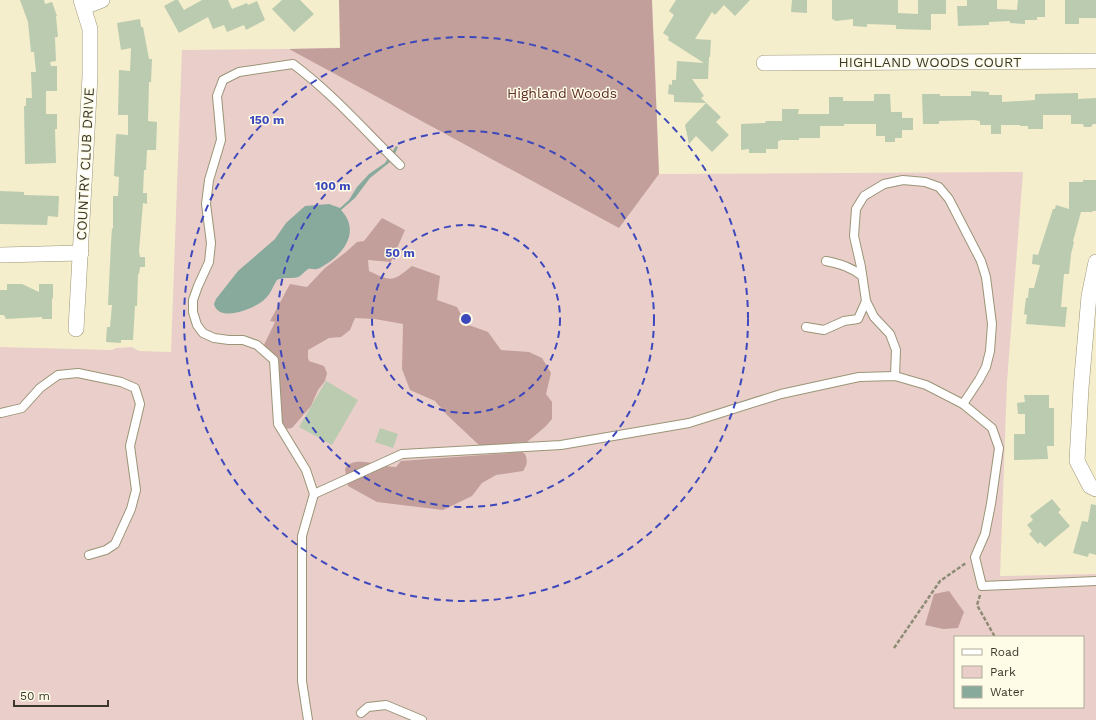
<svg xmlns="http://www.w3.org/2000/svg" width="1096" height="720" font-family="'Work Sans',sans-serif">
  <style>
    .green { fill: #eaceca; fill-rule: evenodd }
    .forest { fill: #c29f9a }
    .water { fill: #88aa9c }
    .building { fill: #bacbaf }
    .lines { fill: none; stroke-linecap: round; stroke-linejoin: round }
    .lane-casing { stroke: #9b9577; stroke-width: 10 }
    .street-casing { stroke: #9b9577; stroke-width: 16 }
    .path { stroke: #8e8b75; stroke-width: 2.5; stroke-dasharray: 4 2; stroke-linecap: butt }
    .lane { stroke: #fff; stroke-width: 8 }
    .street { stroke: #fff; stroke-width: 15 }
    .ring { fill: none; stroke: #3c48bc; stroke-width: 2; stroke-dasharray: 7 5 }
    .labels { text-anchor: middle; stroke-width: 3; stroke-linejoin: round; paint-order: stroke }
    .street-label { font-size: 14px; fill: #3b392c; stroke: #fefbe7 }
    .park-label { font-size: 14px; fill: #5c2b25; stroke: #fefbe7 }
    .centre { fill: #3c48bc; stroke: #fefbe7; stroke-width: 2 }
    .ring-label { font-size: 12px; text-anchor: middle; font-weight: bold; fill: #3c48bc; stroke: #fefbe7; stroke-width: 3; stroke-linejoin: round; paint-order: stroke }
  </style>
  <rect width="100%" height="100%" fill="#f4eecd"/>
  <path class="green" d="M 654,39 L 659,174 L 1023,172 L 1007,382 L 1000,576 L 1096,574 L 1096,720 L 0,720 L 0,347 L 112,350 L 116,348 L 132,347 L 139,351 L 171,352 L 182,50 L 289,49 ZM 955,637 L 1083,637 L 1083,707 L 955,707 Z"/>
  <g class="forest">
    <polygon points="339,0 652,0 659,174 619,228 289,49 340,48"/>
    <path d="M 382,218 L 405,230 L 391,262 L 368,260 L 369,271 C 392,282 392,282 412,266 L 440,276 L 437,300 L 457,307 L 466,324 L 488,332 L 501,350 L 529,352 L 542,358 L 551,373 L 546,394 L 552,402 L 552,419 L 545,427 L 527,442 L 480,446 L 447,415 L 435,401 L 410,390 L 402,369 L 403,324 L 375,319 L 355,318 L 350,330 L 341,337 L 329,338 L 308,350 L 308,358 L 309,361 L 324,366 L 327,373 L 325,381 L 318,390 L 311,406 L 292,428 L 284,429 L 281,424 L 278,369 L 263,347 L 275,322 L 270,321 L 290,284 L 307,287 L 325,268 L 346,252 L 357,242 L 364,241 Z"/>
    <path d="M 522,452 L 525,454 C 528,461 527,465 523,471 L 496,475 L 482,483 L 472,496 L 443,510 L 377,502 L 348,486 L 345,469 C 353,454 381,467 396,467 L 401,461 Z"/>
    <polygon points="949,591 964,612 958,628 943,629 925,625 934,594"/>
  </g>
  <path class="water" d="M 396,146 L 398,147 L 394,156 L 390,162 L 370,178 L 355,198 L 341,210 C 359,229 347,250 328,263 C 324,265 321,268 317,269 C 314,270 311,268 308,269 C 305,271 303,274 300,276 C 294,280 284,276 277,280 C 273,286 271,293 266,298 C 257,308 219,324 214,304 L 216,299 L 238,271 L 275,239 L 286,223 L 305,206 L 329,204 L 340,208 L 349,200 L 357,187 L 369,174 L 385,163 Z"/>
  <g class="building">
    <polygon points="20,0 44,0 45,4 52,2 57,16 56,16 58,37 55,37 56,61 50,62 51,66 57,66 57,91 46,91 46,114 57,114 57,129 55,129 56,163 25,164 24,106 26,106 26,98 32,98 31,72 36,72 34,52 31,52 28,22"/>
    <polygon points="175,0 178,0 184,10 202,0 228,0 232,9 247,3 248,5 257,1 265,20 246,30 244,25 227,32 224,25 213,29 208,17 179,33 164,6"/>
    <polygon points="282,0 300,0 314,14 294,32 272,9"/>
    <polygon points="676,0 750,0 735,16 724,5 715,15 712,12 695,39 711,40 710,57 709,57 708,79 692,79 704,96 701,98 721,117 716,122 729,135 712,152 696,136 689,144 685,125 706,103 674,102 674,95 668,94 669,84 672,85 672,80 676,80 677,61 704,63 668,40 669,37 663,33 674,15 669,11"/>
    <polygon points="792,0 807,0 807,13 791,12"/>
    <polygon points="832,0 898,0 898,13 918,14 918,0 946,0 946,14 931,14 931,30 896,29 896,25 867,24 867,27 853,26 853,19 836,21 832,19"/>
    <polygon points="967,0 997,0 997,9 1017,10 1018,0 1045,0 1045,17 1037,17 1037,20 1025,20 1025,24 1010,23 1010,21 989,22 989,25 958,26 957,6 967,6"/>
    <polygon points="1065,0 1096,0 1096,18 1079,18 1079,24 1065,24"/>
    <polygon points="140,19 141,27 143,27 149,59 152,59 151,82 149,82 148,121 157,122 156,150 147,150 146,170 144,170 143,193 147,193 147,204 143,203 139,251 140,257 145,257 145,267 140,267 139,274 138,274 137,306 135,306 133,340 121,340 121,343 106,342 107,327 110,327 112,305 108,305 111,243 112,228 113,229 113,196 118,196 119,177 114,176 116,134 128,135 128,115 118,115 119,70 130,71 131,48 121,50 117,23"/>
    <polygon points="971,91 989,92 989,95 1002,95 1002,102 1035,100 1035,94 1078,93 1078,99 1096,98 1096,124 1093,124 1091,127 1084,127 1083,124 1071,124 1071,115 1043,115 1043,129 1028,129 1028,126 1020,126 1020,125 1001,125 1001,134 991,134 991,125 980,125 980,121 974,120 939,121 939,124 923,124 922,94 940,94 940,96 971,96"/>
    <polygon points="874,94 890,94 891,112 902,112 902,118 913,118 913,130 902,130 902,138 895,138 895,142 885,142 885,136 876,136 876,124 844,124 844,126 820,126 820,138 799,138 799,140 780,140 780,141 778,141 778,149 766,149 766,153 749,153 749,149 741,150 741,124 765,123 766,121 782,121 782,109 799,109 798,114 829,114 829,97 843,97 843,101 874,101"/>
    <polygon points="1083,180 1096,180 1096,211 1093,211 1092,212 1081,212 1073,241 1074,242 1071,254 1069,274 1064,274 1061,307 1067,307 1065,327 1026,324 1027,315 1024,314 1026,298 1028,298 1029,288 1034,288 1040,265 1032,264 1033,254 1038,255 1053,209 1055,209 1056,205 1069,209 1069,182 1083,182"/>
    <polygon points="0,191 24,192 24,195 59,196 58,217 48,216 47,225 0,224"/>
    <polygon points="7,284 22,284 39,292 39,284 53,284 53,298 52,299 52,319 42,319 42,317 6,319 4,315 0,315 0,290 7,290"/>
    <polygon points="326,381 358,400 332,445 299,427"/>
    <polygon points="1024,395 1049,395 1049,408 1054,408 1054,446 1047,446 1048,459 1014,460 1014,434 1025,434 1025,414 1018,414 1017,403 1025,402"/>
    <polygon points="380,428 398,434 393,448 375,442"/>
    <polygon points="1052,499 1061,510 1058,512 1070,526 1045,547 1040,542 1038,544 1029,534 1032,531 1027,525 1033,520 1030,516"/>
    <polygon points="1091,504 1096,505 1096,555 1089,553 1088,557 1073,553 1082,521 1088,522"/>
  </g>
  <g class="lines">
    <defs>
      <g id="lane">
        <path d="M 826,261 C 840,264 851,267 862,276"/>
        <polyline points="866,301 874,317 890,334 896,350 895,376"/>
        <polyline points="806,327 824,330 844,321 858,319 866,301 861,267 854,236 856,209 864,196 884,184 903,180 925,182 939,187 949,199 981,261 986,277 992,324 990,351 986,367 979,380 963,404"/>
        <polyline points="1,413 22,408 40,388 58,375 78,373 121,382 135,388 140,404 130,446 136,490 131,509 115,544 106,550 89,555"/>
        <polyline points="314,494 402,454 561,445 689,423 781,394 859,377 895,376 926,385 963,404 992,428 999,448 991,504 985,534 975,557 982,586 1096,581"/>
        <polyline points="361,713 368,707 386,705 422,720"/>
        <path d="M 308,720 L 302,681 L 302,536 L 314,494 L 306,470 L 278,424 L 274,360 L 257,345 L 243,340 L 229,340 L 214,338 L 203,333 L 197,325 L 193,312 L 193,300 L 198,286 L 209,262 L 211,243 L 206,204 L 209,180 L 221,140 L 217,96 L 223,80 L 239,72 L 293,64 C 332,93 365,131 400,165"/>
      </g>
      <g id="street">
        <polyline points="84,7 102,0"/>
        <polyline points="764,63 1096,61"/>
        <polyline points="0,255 81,253"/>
        <polyline points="1096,262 1089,296 1081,388 1077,461 1090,486 1096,489"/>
        <polyline points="76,329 90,76 90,29 81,0"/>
      </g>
    </defs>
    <use href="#lane" class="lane-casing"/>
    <use href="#street" class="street-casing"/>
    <g class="path">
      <polyline points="980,595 977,605 995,637"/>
      <polyline points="894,648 940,581 966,563"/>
    </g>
    <use href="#lane" class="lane"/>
    <use href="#street" class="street"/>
  </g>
  <g class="ring">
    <circle cx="466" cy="319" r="94"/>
    <circle cx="466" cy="319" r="188"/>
    <circle cx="466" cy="319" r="282"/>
  </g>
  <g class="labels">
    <g class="street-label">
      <text x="930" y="67">HIGHLAND WOODS COURT</text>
      <text transform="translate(85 164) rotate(-87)" y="5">COUNTRY CLUB DRIVE</text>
    </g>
    <g class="park-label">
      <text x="562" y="98">Highland Woods</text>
    </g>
  </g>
  <circle cx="466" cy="319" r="6" class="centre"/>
  <g class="ring-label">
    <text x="267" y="124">150 m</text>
    <text x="333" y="190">100 m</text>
    <text x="400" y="257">50 m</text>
  </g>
  <rect x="954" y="636" width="130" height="72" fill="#fefbe7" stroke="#b0ad9c"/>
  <rect x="962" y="649" width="20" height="6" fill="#ffffff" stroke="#b0ad9c"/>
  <text x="990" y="656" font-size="12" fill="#3b392c">Road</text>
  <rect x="962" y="666" width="20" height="12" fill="#eaceca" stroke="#b0ad9c"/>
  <text x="990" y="676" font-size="12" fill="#3b392c">Park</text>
  <rect x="962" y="686" width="20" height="12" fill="#88aa9c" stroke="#b0ad9c"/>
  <text x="990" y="696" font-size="12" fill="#3b392c">Water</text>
  <path d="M14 700v6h94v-6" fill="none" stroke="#3b392c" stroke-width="2"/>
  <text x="20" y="700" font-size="12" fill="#3b392c" stroke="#fefbe7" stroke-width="3" paint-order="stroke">50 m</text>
</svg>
